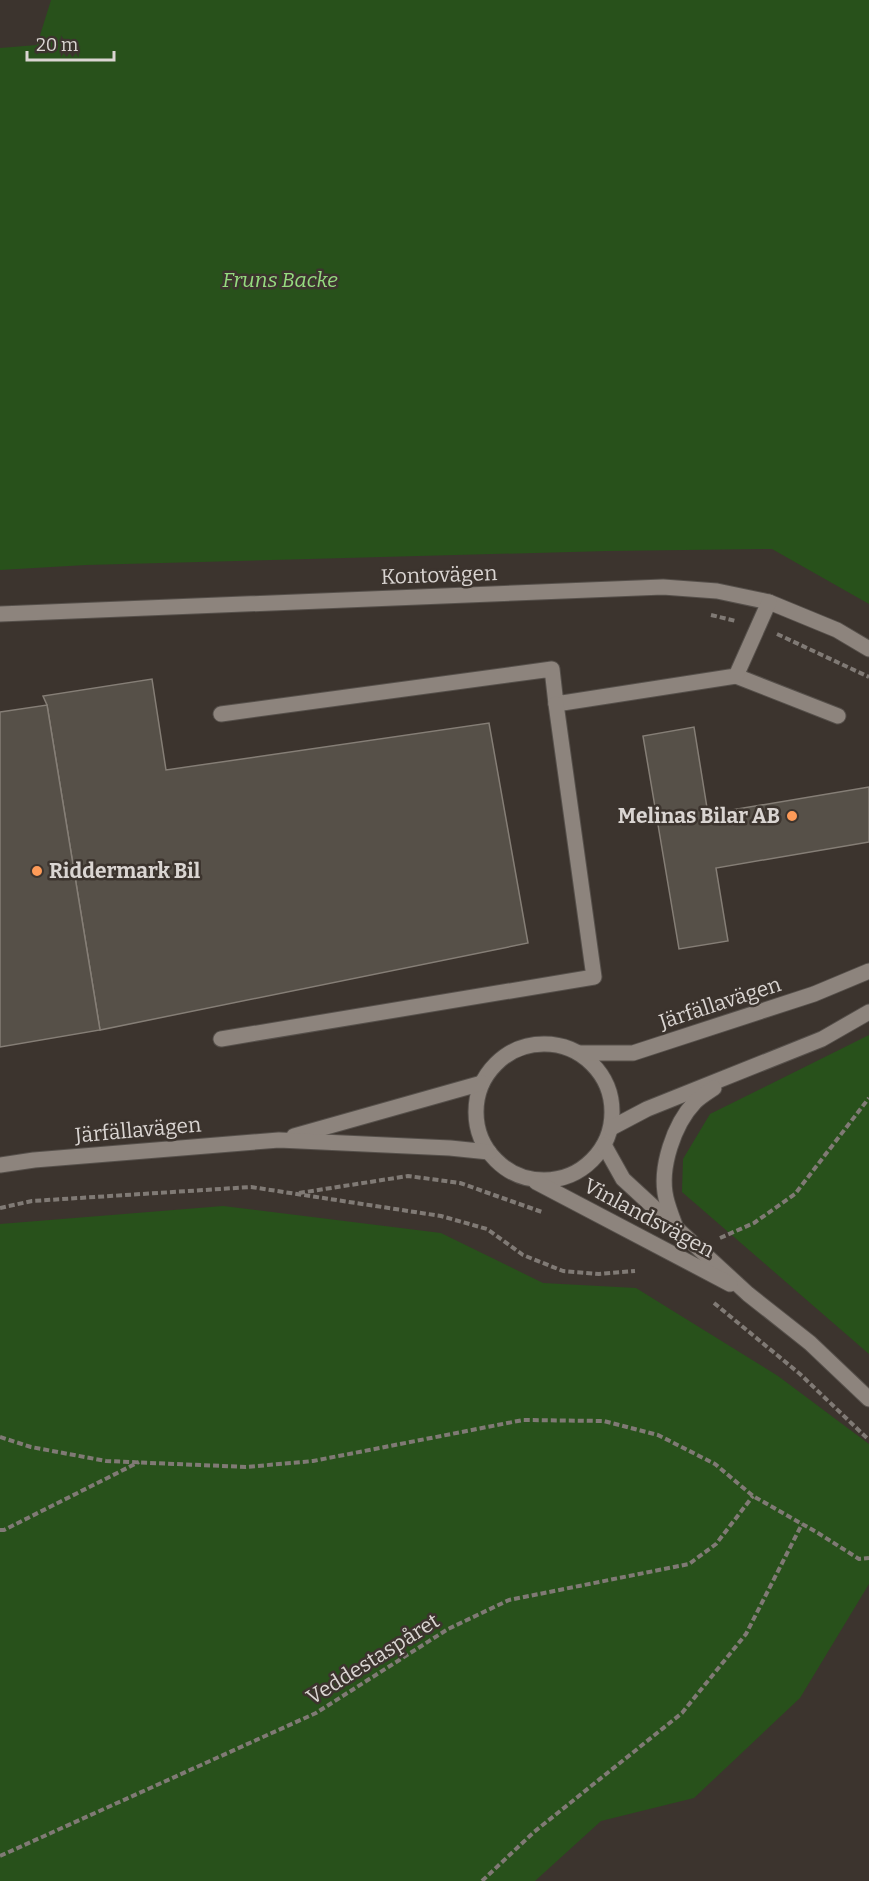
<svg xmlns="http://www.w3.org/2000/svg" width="869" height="1881" font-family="Bitter,serif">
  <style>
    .green { fill: #28511b }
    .building { fill: #565048; stroke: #857e76; stroke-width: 1.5 }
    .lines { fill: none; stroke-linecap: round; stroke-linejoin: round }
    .minor-casing { stroke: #56504b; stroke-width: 17 }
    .path { stroke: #807a75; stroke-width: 4; stroke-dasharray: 6 3; stroke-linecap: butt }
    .minor { stroke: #8d847d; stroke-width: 15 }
    .poi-dot { fill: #fe9b58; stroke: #3c342e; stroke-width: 2 }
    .labels { text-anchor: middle; stroke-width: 5; stroke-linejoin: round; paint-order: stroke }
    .park-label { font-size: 21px; font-style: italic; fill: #95db7f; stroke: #3c342e }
    .street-label { font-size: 21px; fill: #dad5d2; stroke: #3c342e }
    .poi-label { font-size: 21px; font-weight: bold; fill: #dad5d2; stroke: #3c342e; text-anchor: end }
  </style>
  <rect width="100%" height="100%" fill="#3c342e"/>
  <g class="green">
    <polygon points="51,0 869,0 869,604 772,549 607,551 86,565 0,570 0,48 37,45"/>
    <polygon points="869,1035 869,1354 682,1192 683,1159 710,1114"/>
    <polygon points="223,1206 441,1233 543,1283 636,1288 778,1376 869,1444 869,1584 800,1698 694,1798 601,1821 535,1881 0,1881 0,1224"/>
  </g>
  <g class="building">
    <polygon points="152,679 166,770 489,723 528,943 100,1030 47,705 43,696"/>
    <polygon points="47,705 100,1030 0,1047 0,712"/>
    <polygon points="694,727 708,814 869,787 869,842 716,868 728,941 679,949 643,736"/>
  </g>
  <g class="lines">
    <defs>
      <g id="minor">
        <polyline points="0,614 663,587 717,591 769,602 837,630 869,649"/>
        <polyline points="736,676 838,716"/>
        <polyline points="221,714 552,669 556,704 736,676 769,602"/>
        <polyline points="221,1039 594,977 556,704"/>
        <circle cx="544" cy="1112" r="68"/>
        <polyline points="579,1053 633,1053 814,994 869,971"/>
        <polyline points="611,1128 647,1109 822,1039 869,1012"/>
        <polyline points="294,1136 482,1083"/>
        <polyline points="604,1145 623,1179 748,1294 810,1343 869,1399"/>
        <polyline points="0,1165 34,1160 279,1140 450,1148 489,1152"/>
        <polyline points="536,1182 730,1284"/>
        <path d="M 675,1225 C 672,1217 668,1207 666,1198 C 659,1168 674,1124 695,1102 C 700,1097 708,1092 714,1088"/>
      </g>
    </defs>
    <use href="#minor" class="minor-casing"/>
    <g class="path">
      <polyline points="711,615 736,621"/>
      <polyline points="777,634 869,677"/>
      <polyline points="299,1193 408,1176 460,1183 542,1212"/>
      <polyline points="0,1208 32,1201 251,1187 441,1216 487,1229 523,1255 563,1271 599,1274 635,1271"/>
      <polyline points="720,1238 754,1223 795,1194 869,1098"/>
      <polyline points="714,1303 800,1374 869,1440"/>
      <polyline points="0,1437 31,1447 106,1461 246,1467 313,1461 523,1420 604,1421 658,1435 715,1464 753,1496 818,1533 859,1559 869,1558"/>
      <polyline points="0,1530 4,1530 139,1462"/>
      <polyline points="0,1856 316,1713 448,1629 509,1600 689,1564 716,1544 753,1496"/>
      <polyline points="482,1881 534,1832 682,1713 746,1634 802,1524"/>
    </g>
    <use href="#minor" class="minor"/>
  </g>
  <g class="poi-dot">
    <circle cx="792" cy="816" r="6"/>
    <circle cx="37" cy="871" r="6"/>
  </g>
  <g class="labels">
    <g class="park-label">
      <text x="280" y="287">Fruns Backe</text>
    </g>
    <g class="street-label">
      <text transform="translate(439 575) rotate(-2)" y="7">Kontovägen</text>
      <text transform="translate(720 1003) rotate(-18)" y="7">Järfällavägen</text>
      <text transform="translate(138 1130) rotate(-5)" y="7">Järfällavägen</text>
      <text transform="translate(649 1218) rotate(28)" y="7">Vinlandsvägen</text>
      <text transform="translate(373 1659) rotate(-32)" y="7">Veddestaspåret</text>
    </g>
    <g class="poi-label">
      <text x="780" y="823">Melinas Bilar AB</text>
      <text x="49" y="878" text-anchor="start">Riddermark Bil</text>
    </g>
  </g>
  <path d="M27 51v9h87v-9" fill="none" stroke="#dad5d2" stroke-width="3"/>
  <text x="36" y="51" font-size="18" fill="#dad5d2" stroke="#3c342e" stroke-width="4.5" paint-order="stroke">20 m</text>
</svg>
